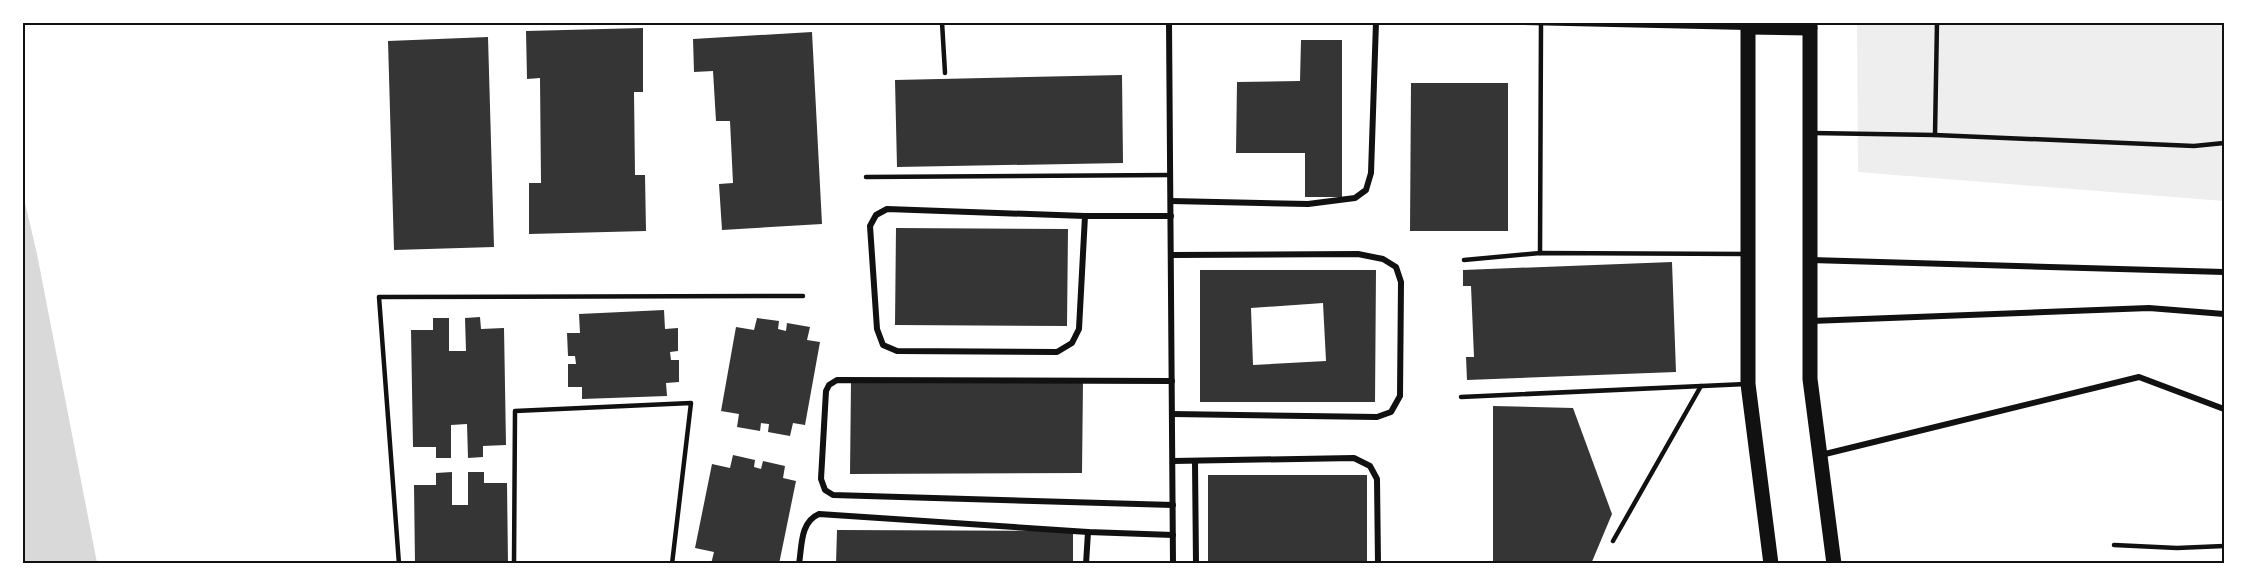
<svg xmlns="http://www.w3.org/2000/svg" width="2247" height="586" font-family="Poppins,sans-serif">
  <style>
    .green { fill: #eee }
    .water { fill: #d9d9d9 }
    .building { fill: #353535; fill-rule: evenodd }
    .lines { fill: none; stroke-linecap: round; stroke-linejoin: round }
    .service { stroke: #111; stroke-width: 4.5 }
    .minor { stroke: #111; stroke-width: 6 }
    .primary { stroke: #111; stroke-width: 15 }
    .neatline { fill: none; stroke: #111; stroke-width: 2 }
  </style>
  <rect width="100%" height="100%" fill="#fff"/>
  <polygon class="green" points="1857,23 2224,23 2224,201 1858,172"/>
  <polygon class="water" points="22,190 37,254 97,563 23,563"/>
  <g class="building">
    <polygon points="643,28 643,92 634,92 635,175 645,175 646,231 529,234 529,183 541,183 540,78 527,79 526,31"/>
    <polygon points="812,32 822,224 722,230 719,184 733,183 730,121 716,121 713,71 694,72 693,39"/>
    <polygon points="488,37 494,247 394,250 388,41"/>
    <polygon points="1301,40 1342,40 1342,197 1305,197 1305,153 1236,153 1237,82 1300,81"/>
    <polygon points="1122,75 1123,163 897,167 895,80"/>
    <polygon points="1411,83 1508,83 1508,231 1410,231"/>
    <polygon points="896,228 1068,229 1067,326 895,325"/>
    <polygon points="1672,262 1676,372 1467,380 1466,357 1474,357 1471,286 1463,286 1463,270"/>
    <path d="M 1200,270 L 1376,270 L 1375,402 L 1200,402 ZM 1323,303 L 1326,361 L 1253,365 L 1251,308 Z"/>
    <polygon points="664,310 665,329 678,328 678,351 670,352 671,360 679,360 679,382 666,383 667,396 582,399 582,387 568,387 568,364 576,364 575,356 568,356 567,333 580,333 579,314"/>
    <polygon points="480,317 481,329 504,328 506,445 483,446 483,457 468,458 467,424 451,425 451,458 436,458 436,447 413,447 411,330 433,330 433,318 449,318 449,351 466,351 465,318"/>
    <polygon points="757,318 779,321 778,329 786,331 787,323 810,327 807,340 820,342 805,425 793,423 790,436 768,432 769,424 761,423 760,431 737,427 739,414 721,411 736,327 754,330"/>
    <polygon points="1083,380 1082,473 850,474 851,382"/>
    <polygon points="1493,406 1573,408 1612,514 1591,564 1493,564"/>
    <polygon points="733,455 755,460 754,467 761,469 763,461 785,466 783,478 796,481 779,564 767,562 766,564 743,564 735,561 735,564 711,564 714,552 695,548 712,464 730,468"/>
    <polygon points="452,472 452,505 468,505 468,472 484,472 484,483 507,483 508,564 415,564 414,485 436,485 436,473"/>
    <rect x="1208" y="475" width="159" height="89"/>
    <polygon points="837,530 1073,531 1073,564 836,564"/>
  </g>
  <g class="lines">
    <g class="service">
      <polyline points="942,22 945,73"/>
      <polyline points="1812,133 1935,135 1937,22"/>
      <polyline points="1935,135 2194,146 2224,143"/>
      <polyline points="866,177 1170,175"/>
      <polyline points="1540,253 1541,23"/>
      <polyline points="1464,260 1540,253 1746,254"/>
      <polyline points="1461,397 1746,384"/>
      <polyline points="1613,541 1701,386"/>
      <polyline points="2114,545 2177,548 2224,546"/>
      <polyline points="399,564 379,297 803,296"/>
      <polyline points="514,564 515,411 691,403 672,564"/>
    </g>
    <g class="minor">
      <polyline points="1169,22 1173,564"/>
      <polyline points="1523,22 1747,27"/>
      <polyline points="1171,201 1308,204 1355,198 1366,190 1371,173 1376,22"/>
      <polyline points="1085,216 1079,329 1072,343 1057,352 897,351 883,345 877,329 870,226 876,215 887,209 1085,216 1171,216"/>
      <polyline points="1171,255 1358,254 1383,259 1396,267 1401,282 1400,396 1391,412 1377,417 1172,414"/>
      <polyline points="1811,260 2224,272"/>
      <polyline points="1811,321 2149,308 2224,314"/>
      <polyline points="1172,381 837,380 829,385 826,391 821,479 825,490 833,495 1173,505"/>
      <polyline points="1821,455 2139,377 2224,409"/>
      <polyline points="1173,461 1354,458 1370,466 1377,479 1378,564"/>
      <polyline points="1195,462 1196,564"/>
      <path d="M 799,564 C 802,546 800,522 819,514 L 1088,532 L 1173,535"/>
      <polyline points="1086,564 1088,532"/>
    </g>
    <g class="primary">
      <polyline points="1748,22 1748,384 1771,564"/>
      <polyline points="1810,22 1810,379 1834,564"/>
      <polyline points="1748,27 1810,28"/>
    </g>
  </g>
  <rect width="2247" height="586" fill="none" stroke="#ffffff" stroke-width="48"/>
  <rect x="24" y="24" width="2199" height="538" class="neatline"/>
</svg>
